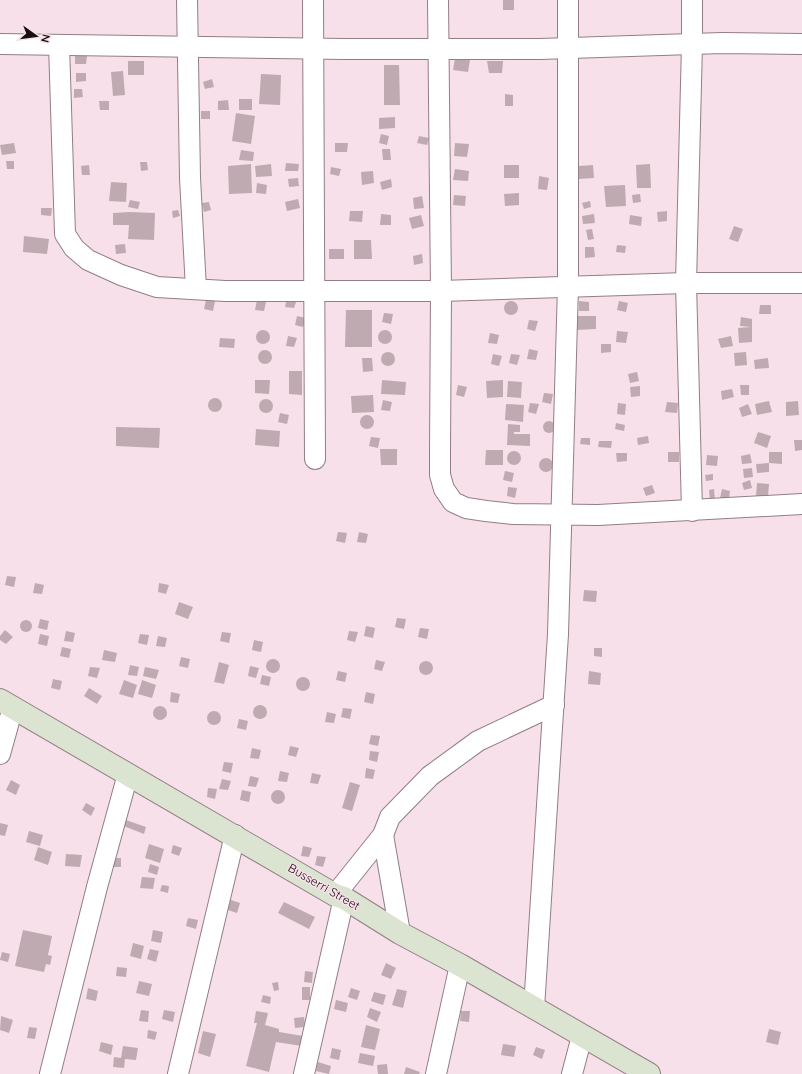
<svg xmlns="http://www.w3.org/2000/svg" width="802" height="1074" font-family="Quicksand,sans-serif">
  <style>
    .building { fill: #c0aab2 }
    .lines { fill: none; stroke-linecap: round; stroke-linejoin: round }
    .street-casing { stroke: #937e86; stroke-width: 22 }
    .secondary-casing { stroke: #937e86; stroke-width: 24 }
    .street { stroke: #fff; stroke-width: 20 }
    .secondary { stroke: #dbe4d0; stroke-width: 22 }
    .labels { text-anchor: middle; stroke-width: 3; stroke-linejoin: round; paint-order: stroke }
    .street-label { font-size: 12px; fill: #160e11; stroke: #f7e0e9 }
  </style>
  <rect width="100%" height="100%" fill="#f7e0e9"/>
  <g class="building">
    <rect x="503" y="0" width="11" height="10"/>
    <polygon points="75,55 87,55 86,64 75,64"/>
    <polygon points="455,58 470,60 468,72 453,70"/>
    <rect x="128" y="61" width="16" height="14"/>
    <polygon points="487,61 503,61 502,73 489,73"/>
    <polygon points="384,65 399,65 400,105 384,105"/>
    <polygon points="123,71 125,95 113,96 111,72"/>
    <polygon points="76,73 86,73 86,81 76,82"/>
    <polygon points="261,74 281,75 280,105 259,104"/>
    <polygon points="212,79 214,87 205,89 203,82"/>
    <polygon points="74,89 82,89 83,97 74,98"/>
    <polygon points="505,94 513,95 513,106 505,106"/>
    <rect x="239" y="99" width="13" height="11"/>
    <polygon points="228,100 229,110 218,110 218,101"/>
    <polygon points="99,101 109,101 109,110 100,110"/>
    <rect x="201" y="111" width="9" height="8"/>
    <polygon points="236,113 255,116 251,144 232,141"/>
    <polygon points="395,117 395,128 379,129 379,118"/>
    <polygon points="381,134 389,136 387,145 379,143"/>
    <polygon points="419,136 429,138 427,145 417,143"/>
    <polygon points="14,143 16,153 2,155 0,145"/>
    <polygon points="335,143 348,143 347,152 335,152"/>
    <polygon points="455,143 469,144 467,157 454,156"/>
    <polygon points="382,149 390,149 391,160 383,160"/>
    <polygon points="241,150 254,152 253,161 239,160"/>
    <polygon points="6,161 14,161 14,169 7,169"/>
    <polygon points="140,162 147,162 148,170 141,171"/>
    <polygon points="286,163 299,164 298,171 285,171"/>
    <polygon points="251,164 252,193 229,194 228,166"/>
    <polygon points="271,164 272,176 256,177 255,166"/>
    <polygon points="650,164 651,188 637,188 636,165"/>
    <polygon points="89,165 90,175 82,175 81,166"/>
    <rect x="504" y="165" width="15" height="13"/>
    <polygon points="593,165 594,178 579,179 579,166"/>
    <polygon points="331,167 341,169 339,176 330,174"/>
    <polygon points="455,169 469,171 468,181 453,180"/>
    <polygon points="373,171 374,183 362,185 361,172"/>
    <polygon points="539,176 549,178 547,190 538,189"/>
    <polygon points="298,178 299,186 289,187 288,179"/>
    <polygon points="391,179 392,187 382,190 380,182"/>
    <polygon points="111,182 127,183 126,202 109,201"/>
    <polygon points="257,183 267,185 266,194 256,193"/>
    <polygon points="625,185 626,206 606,207 604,186"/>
    <polygon points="519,193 519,205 505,206 504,194"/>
    <polygon points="640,194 641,202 633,203 632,195"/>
    <polygon points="454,195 466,196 465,206 453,205"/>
    <polygon points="422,196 424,208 414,209 413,198"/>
    <polygon points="298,199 300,208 287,211 285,202"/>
    <polygon points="130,200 140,202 138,209 128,207"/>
    <polygon points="590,201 591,207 584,209 582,203"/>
    <polygon points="209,202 211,210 204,212 202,203"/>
    <polygon points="41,208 52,208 51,216 41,215"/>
    <polygon points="178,210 180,216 173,218 172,211"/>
    <polygon points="350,211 363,211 362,222 349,221"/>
    <polygon points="667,211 667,221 658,222 657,212"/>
    <polygon points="130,212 155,213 154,240 128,239 129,225 113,225 113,213"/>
    <polygon points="381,214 391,215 391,225 380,225"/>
    <polygon points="594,214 595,223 583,224 582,216"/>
    <polygon points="421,215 424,226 412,229 409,218"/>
    <polygon points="630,215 642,217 641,226 629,224"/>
    <polygon points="734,226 743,229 738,242 729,239"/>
    <polygon points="592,229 594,239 588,240 586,230"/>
    <polygon points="24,236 49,239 47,254 23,252"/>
    <polygon points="354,240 371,240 372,259 354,259"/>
    <polygon points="125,244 126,253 116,254 115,245"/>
    <polygon points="617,245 626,246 625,253 616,252"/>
    <polygon points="585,247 594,247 595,257 585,258"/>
    <rect x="329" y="249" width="15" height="10"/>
    <polygon points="422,254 423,263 414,265 413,256"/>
    <polygon points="287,297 297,299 294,308 285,307"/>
    <polygon points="206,300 215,301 213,311 204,309"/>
    <polygon points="257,300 266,302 264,311 255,310"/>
    <polygon points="579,301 589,302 589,311 579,311"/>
    <polygon points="619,301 628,303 626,312 617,310"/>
    <circle cx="511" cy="308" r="7"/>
    <polygon points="760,305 771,305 771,314 759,314"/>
    <polygon points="346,310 372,310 372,347 345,347"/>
    <polygon points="384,313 393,314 391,324 382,322"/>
    <polygon points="297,316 306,318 303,327 295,325"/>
    <polygon points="575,316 596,316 596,329 575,330"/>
    <polygon points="741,317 752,319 752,342 739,343 738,328 751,327 740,326"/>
    <polygon points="529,320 538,321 535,331 527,329"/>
    <circle cx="263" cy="337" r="7"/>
    <circle cx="385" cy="337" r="7"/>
    <polygon points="617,331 628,332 626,343 616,342"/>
    <polygon points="490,333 499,335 497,344 488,343"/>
    <polygon points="288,336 297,338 294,347 286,346"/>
    <polygon points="731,336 733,346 721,348 718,339"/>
    <polygon points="220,338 235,339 234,348 219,347"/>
    <polygon points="601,344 611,344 611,352 601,353"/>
    <polygon points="529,349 538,351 536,360 527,359"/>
    <circle cx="265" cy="357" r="7"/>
    <polygon points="746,352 747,365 735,366 734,353"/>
    <circle cx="388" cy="359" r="7"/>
    <polygon points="493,354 502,356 499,366 491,364"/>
    <polygon points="511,354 520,355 517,365 509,363"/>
    <polygon points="362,358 372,358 373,371 363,372"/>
    <polygon points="768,358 769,368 755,369 754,360"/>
    <polygon points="289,371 302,371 302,395 289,394"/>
    <polygon points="637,372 639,381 630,383 628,374"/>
    <polygon points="255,380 270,380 269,394 255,393"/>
    <polygon points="382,380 406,382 405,395 381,394"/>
    <polygon points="503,380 503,397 487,398 486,381"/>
    <polygon points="508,381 522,382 521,398 507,397"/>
    <polygon points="458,385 467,387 464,397 456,395"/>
    <polygon points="740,385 749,385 749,395 741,395"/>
    <polygon points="640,386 640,396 631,397 630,387"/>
    <polygon points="732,389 734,397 722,400 721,391"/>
    <polygon points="544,393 553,394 551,404 542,402"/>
    <polygon points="373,395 374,412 352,413 351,396"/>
    <circle cx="215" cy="405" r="7"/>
    <circle cx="266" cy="406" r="7"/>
    <polygon points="383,400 392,402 390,411 381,410"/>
    <polygon points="769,401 772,412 757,415 755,404"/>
    <polygon points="798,401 799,415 786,416 786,402"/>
    <polygon points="667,402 678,403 677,413 665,412"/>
    <polygon points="530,403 539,404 536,414 528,412"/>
    <polygon points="618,403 626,404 625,415 617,414"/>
    <polygon points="506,404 524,405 523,422 505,420"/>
    <polygon points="748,404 752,414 742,417 739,408"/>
    <polygon points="280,413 289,415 287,424 278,422"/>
    <circle cx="367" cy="422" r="7"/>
    <circle cx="549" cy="427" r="6"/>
    <polygon points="616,423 625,425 624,431 615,429"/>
    <polygon points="508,424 520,425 520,432 514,432 514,434 530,434 530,446 507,445"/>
    <polygon points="116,427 160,428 159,448 116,446"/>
    <polygon points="256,429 280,431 279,447 255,445"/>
    <polygon points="758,432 771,436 767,448 754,443"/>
    <polygon points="648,436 649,443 638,445 637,438"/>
    <polygon points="371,437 380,438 378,448 369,446"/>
    <polygon points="581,438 590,438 590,445 580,444"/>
    <polygon points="794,440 802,440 802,450 795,451"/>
    <polygon points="599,441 612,441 611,448 598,447"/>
    <polygon points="380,449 397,449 397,465 381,465"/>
    <polygon points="486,450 503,450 503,465 485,465"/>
    <circle cx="514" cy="458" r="7"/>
    <rect x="668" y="452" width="11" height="10"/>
    <polygon points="769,452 782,452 782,464 769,463"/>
    <polygon points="616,453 627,453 627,461 617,462"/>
    <polygon points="750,454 752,463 742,464 741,456"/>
    <polygon points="707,455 718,456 717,466 706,465"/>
    <circle cx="546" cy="465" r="7"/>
    <polygon points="769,463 769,472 757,473 756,464"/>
    <polygon points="752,468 753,477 744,478 743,469"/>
    <polygon points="505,471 514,473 512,482 503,480"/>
    <polygon points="713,474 713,480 706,481 705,475"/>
    <polygon points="750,480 752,488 744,490 742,483"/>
    <polygon points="757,483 769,484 768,497 756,496"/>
    <polygon points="652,485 655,493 646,496 643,488"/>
    <polygon points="508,487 517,488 515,498 507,496"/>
    <polygon points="714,489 715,500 710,501 709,490"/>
    <polygon points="722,489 730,491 729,499 720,498"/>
    <polygon points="338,532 347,533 345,543 336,541"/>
    <polygon points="359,532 368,534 366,543 357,542"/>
    <polygon points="7,576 16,577 14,587 5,585"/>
    <polygon points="35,583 44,585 42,594 33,593"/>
    <polygon points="159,583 169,585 166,594 158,592"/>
    <polygon points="584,590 597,591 596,602 583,601"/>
    <polygon points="179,602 193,607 188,619 175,614"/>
    <polygon points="397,618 406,619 404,629 395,627"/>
    <polygon points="40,619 49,621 47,630 38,628"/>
    <circle cx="26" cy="626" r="6"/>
    <polygon points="366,626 375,628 373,638 364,636"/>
    <polygon points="420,628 429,629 427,639 418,637"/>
    <polygon points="5,630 13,637 6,644 0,640 0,636"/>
    <polygon points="66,631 75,633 73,642 64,641"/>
    <polygon points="349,631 358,632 355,642 347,640"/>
    <polygon points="222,632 231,633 229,643 220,641"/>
    <polygon points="40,634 49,636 47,646 38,644"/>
    <polygon points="140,634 149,635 147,645 138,643"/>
    <polygon points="158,636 167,638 165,647 156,646"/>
    <polygon points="254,640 263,642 261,652 252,650"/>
    <polygon points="62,647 71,649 69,658 60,656"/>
    <polygon points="594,648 602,648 602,657 594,656"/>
    <polygon points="104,650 117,653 115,662 102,660"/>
    <polygon points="181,657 190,659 188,668 179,666"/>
    <circle cx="273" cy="666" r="7"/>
    <polygon points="376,660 385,662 382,671 374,669"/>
    <circle cx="426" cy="668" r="7"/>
    <polygon points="219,662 229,665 224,684 214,682"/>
    <polygon points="130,665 139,667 137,676 128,675"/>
    <polygon points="250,666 259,668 256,678 248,676"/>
    <polygon points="90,667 100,668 97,678 88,676"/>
    <polygon points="145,667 159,670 156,679 143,676"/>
    <polygon points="338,671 347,673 345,682 336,680"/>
    <polygon points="589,671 601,673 600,685 588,684"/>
    <polygon points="262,675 271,677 269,686 260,684"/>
    <circle cx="303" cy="684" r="7"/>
    <polygon points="53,679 62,681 60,690 51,688"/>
    <polygon points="124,680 137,685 133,698 119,694"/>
    <polygon points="142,680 156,685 152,698 138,694"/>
    <polygon points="89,688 102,696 97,704 84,696"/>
    <polygon points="171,692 180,694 178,703 170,702"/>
    <polygon points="366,692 375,694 373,704 364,702"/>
    <circle cx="260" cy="712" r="7"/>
    <circle cx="160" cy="713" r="7"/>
    <polygon points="343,708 352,709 350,719 341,717"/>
    <circle cx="214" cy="718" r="7"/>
    <polygon points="327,712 336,714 334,723 325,722"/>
    <polygon points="239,719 248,721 246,730 237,728"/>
    <polygon points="371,735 380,736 378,746 369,744"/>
    <polygon points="290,746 299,748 296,757 288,755"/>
    <polygon points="252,748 261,750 259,759 250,758"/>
    <polygon points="370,751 379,752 377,762 369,760"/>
    <polygon points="224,762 233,763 231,773 222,771"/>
    <polygon points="366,768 375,770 373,779 365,778"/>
    <polygon points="280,771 289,773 287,782 278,781"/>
    <polygon points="312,773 321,775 318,784 310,783"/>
    <polygon points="250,776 259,778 256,787 248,786"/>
    <polygon points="222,779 231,781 228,790 219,789"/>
    <polygon points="11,780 20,785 16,795 6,790"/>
    <polygon points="350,782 360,785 352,811 342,808"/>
    <polygon points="208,788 217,789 215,799 207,797"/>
    <polygon points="242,790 251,792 249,802 240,800"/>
    <circle cx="278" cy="797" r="7"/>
    <polygon points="86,803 95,808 91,816 82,810"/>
    <polygon points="123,819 146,827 144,834 121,825"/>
    <polygon points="0,823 8,825 5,836 0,835"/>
    <polygon points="29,831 43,835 40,846 26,842"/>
    <polygon points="149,844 164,849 160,863 145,858"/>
    <polygon points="173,845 182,848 179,856 171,853"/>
    <polygon points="303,846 312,848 309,857 301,856"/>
    <polygon points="38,847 52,852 48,865 34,860"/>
    <polygon points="66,854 82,855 80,867 65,866"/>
    <polygon points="317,856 326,857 323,867 315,865"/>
    <rect x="112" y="858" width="9" height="9"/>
    <polygon points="150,864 159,867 157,875 148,872"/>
    <polygon points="142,877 155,878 153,889 140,888"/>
    <polygon points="162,885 169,886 168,893 160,891"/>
    <polygon points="228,899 240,903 237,913 225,909"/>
    <polygon points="284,902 315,917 309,929 278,913"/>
    <polygon points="188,918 198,920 196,929 186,926"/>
    <polygon points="23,930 52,936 48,955 52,956 50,965 46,964 44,972 15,966"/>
    <polygon points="153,930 163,932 161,943 151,941"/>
    <polygon points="133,943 144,946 141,959 130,956"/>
    <polygon points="150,949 159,951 156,962 147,959"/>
    <polygon points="2,952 10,954 8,962 0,960"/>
    <polygon points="386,963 396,968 391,979 381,975"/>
    <polygon points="117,967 127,968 126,977 116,976"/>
    <polygon points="305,971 313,972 312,983 304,982"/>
    <polygon points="139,981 152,984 149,996 136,993"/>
    <polygon points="278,982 279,990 274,991 272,983"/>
    <rect x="302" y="987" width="8" height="13"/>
    <polygon points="88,988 98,991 96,1001 86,999"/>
    <polygon points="351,988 360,991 357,1000 348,997"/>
    <polygon points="397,989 407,991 403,1008 392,1005"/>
    <polygon points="374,992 386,995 383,1005 371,1001"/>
    <polygon points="263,995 271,997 270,1004 261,1002"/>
    <polygon points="336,1000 348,1003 346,1012 334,1009"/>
    <polygon points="370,1008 381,1012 377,1022 367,1017"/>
    <polygon points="141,1010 149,1011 148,1022 139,1021"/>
    <polygon points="164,1010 175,1012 173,1022 162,1019"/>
    <polygon points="256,1011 268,1013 265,1025 279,1029 279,1032 303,1036 302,1046 276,1042 269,1072 246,1066 257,1023 254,1023"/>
    <polygon points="461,1011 470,1011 469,1022 460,1021"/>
    <polygon points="1,1016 13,1020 9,1033 0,1030"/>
    <polygon points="304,1017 305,1027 295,1028 294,1018"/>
    <polygon points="366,1025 380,1029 375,1050 361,1047"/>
    <polygon points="29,1027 37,1028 35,1039 27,1038"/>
    <polygon points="769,1029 781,1032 778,1045 766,1042"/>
    <polygon points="148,1030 157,1032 155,1040 147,1038"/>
    <polygon points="203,1031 216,1034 210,1057 198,1053"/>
    <polygon points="101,1042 113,1045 111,1055 99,1051"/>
    <polygon points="503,1044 516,1046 514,1057 501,1055"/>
    <polygon points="123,1046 138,1048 136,1060 125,1059 124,1068 113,1067 114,1057 121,1058"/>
    <polygon points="536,1047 545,1050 542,1059 533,1055"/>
    <polygon points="332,1048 341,1050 339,1060 330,1058"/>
    <polygon points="360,1053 375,1056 373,1066 358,1063"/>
    <polygon points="318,1062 331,1066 329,1074 316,1071"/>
    <polygon points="387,1064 388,1074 378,1074 377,1065"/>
    <polygon points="406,1067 420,1072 419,1074 404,1074"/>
  </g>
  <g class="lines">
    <defs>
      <g id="street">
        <polyline points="187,0 190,178 196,289"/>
        <polyline points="313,0 315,459"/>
        <polyline points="438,0 441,291 440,451 440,475 444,489 453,502 466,508 486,511 513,514 598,515 802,504"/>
        <polyline points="0,44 344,49 540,49 722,43 802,44"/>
        <polyline points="59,45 65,234 74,248 88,260 121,275 157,287 225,291 441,291 686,283 802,283"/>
        <polyline points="692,511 686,283 692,44 692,0"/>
        <polyline points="0,754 13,707"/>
        <polyline points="383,835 400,933"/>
        <polyline points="335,895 383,835 390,817 430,776 478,741 554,705"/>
        <polyline points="534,1008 558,634 568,286 568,0"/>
        <polyline points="50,1074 97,887 128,774"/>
        <polyline points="178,1074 235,835"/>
        <polyline points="304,1074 344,898"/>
        <polyline points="436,1074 460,965"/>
        <polyline points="572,1074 582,1036"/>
      </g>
      <polyline id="secondary" points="0,700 335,895 344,898 400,933 460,965 649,1074"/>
    </defs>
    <use href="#street" class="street-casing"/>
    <use href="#secondary" class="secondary-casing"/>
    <use href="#street" class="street"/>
    <use href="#secondary" class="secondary"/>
  </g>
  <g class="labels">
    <g class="street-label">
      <text transform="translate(324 887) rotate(30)" y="4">Busserri Street</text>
    </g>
  </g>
  <g transform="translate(36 36) rotate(104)" stroke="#f7e0e9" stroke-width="3" paint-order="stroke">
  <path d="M0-3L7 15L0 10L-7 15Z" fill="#160e11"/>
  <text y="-6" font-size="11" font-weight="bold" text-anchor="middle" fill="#160e11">N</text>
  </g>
</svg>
